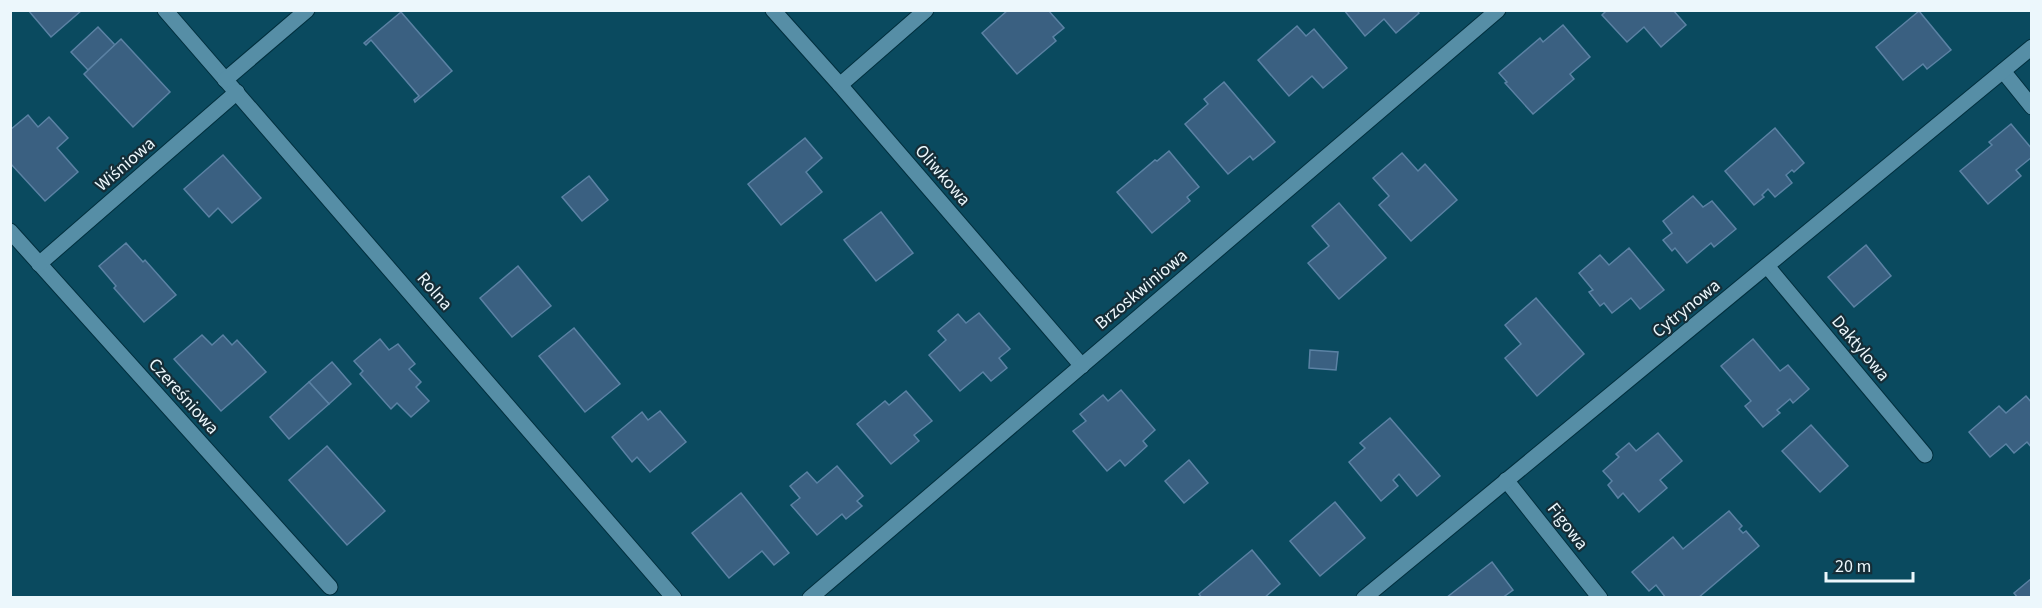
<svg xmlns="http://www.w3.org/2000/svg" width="2042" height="608" font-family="'Source Sans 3',sans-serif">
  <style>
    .building { fill: #3a6081; stroke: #5b82a4; stroke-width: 1.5 }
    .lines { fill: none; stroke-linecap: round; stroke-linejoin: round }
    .minor-casing { stroke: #002f3e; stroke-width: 17 }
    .minor { stroke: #568ea6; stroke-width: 15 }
    .labels { text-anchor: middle; stroke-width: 4.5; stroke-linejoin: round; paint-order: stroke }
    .street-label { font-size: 18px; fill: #ecf7fc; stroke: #152d37 }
  </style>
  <rect width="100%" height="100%" fill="#0a4a5f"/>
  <g class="building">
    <polygon points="28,10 82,10 51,37"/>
    <polygon points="1008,10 1048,10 1064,28 1053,37 1056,41 1017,74 982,33"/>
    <polygon points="1344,10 1417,10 1419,13 1396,33 1384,19 1365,36"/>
    <polygon points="1607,10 1673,10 1686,25 1661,47 1644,27 1627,42 1602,15"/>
    <polygon points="1919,11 1951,50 1927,69 1923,64 1903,80 1876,47"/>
    <polygon points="401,12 452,71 415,102 414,100 419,96 371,40 366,45 364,43"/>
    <polygon points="1563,25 1590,57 1570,74 1574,79 1533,114 1505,83 1507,82 1499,73 1540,38 1543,42"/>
    <polygon points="1297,26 1306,36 1314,29 1347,68 1323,88 1312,76 1289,96 1258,60"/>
    <polygon points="98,27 115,45 88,70 71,52"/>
    <polygon points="121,39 170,92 133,127 84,74"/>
    <polygon points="1224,82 1275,142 1253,160 1250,156 1228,174 1185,124 1208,104 1204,99"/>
    <polygon points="28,115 38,127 49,117 68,138 57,148 78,172 45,201 10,163 10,130"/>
    <polygon points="2011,124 2032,149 2032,157 2016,170 2021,176 1988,204 1960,171 1992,145 1989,142"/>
    <polygon points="1775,128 1804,163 1794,172 1792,170 1786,175 1792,183 1775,197 1768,189 1762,195 1764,197 1754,205 1725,171"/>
    <polygon points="805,138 822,158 806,172 822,192 781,225 748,184"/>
    <polygon points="1169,151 1199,187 1187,197 1190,201 1152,233 1117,192 1155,160 1157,161"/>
    <polygon points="1402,153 1418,171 1425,164 1457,200 1411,241 1379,205 1389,196 1373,178"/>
    <polygon points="223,155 261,198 232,223 218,208 209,217 184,189"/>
    <polygon points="589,176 608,200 582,221 562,197"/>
    <polygon points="1693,196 1703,207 1712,201 1736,229 1714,247 1711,243 1687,263 1675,248 1672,251 1663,240 1672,233 1663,221"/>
    <polygon points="1339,203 1386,258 1339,299 1308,263 1329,246 1312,226"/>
    <polygon points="881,212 913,253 876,281 844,240"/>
    <polygon points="126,243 143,262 145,260 176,295 144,322 114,288 116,286 99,266"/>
    <polygon points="1866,245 1891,276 1854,307 1828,277"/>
    <polygon points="1629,248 1664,290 1640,309 1631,298 1612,313 1604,303 1600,306 1589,292 1593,290 1579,273 1600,255 1609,265"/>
    <polygon points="518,266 551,306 512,337 480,298"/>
    <polygon points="1536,298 1584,354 1537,396 1505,358 1521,344 1505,325"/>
    <polygon points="979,313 1010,349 999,358 1007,368 991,381 983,372 960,391 929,355 946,340 938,331 958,314 966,323"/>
    <polygon points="574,328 620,384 585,412 539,356"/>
    <polygon points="202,335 212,345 223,335 232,345 237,340 266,372 221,411 174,359"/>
    <polygon points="380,339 389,350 398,344 415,364 409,369 421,382 416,387 429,401 411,417 397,403 391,409 360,374 363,371 354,361"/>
    <polygon points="1753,339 1780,371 1788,365 1809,389 1793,403 1790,399 1777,410 1780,413 1763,427 1745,406 1751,401 1721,366"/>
    <polygon points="1310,350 1338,352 1336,370 1309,368"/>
    <polygon points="332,362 351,384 329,404 309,382"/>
    <polygon points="309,382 329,404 289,439 270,417"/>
    <polygon points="1121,390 1155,430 1143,441 1147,446 1125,466 1120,460 1107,471 1073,431 1086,421 1080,414 1103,395 1108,401"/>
    <polygon points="906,391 932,421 914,435 919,441 891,464 857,424 885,401 889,405"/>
    <polygon points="2026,396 2032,403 2032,448 2027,442 2014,453 2006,444 1990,457 1969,432 1999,406 2006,413"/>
    <polygon points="660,411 686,442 650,472 637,457 632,462 612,437 642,412 648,420"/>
    <polygon points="1390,418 1440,476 1417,496 1399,474 1393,480 1398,486 1381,501 1349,462 1365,448 1360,443"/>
    <polygon points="1811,425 1848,466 1820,492 1782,451"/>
    <polygon points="1658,433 1682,461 1660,480 1667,488 1639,512 1623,493 1618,498 1608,485 1612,481 1603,471 1619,457 1616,454 1629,443 1636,451"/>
    <polygon points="327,446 385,511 347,545 289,480"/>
    <polygon points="1189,460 1208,483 1184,503 1165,481"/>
    <polygon points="837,466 863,496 857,501 862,506 846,519 842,514 817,535 791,505 800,498 790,486 807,472 817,483"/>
    <polygon points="741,493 789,553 774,565 762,551 729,578 692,533"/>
    <polygon points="1335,502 1365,538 1320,576 1290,541"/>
    <polygon points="1729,511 1742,526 1739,529 1743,533 1746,531 1759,546 1698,598 1666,598 1656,585 1649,591 1632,572 1673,537 1683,549"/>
    <polygon points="1252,550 1280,584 1264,598 1202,598 1199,594"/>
    <polygon points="1492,562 1513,590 1502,598 1446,598"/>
    <polygon points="2032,578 2032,598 2018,598 2014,593"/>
  </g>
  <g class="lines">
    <defs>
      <g id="minor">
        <polyline points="165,10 674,598"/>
        <polyline points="773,10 840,85 1082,366"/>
        <polyline points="2003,71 2032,107"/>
        <polyline points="225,80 307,10"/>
        <polyline points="840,85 926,10"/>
        <polyline points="10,231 330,587"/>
        <polyline points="39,264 237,92"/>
        <polyline points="1767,266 1925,455"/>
        <polyline points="1506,480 1600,598"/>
        <polyline points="810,598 1498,10"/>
        <polyline points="1364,598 2032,47"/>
      </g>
    </defs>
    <use href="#minor" class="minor-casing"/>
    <use href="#minor" class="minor"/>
  </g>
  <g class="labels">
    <g class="street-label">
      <text transform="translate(125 164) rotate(-41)" y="6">Wiśniowa</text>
      <text transform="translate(943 175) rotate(49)" y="6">Oliwkowa</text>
      <text transform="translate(1141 289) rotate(-40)" y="6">Brzoskwiniowa</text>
      <text transform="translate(435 291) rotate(49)" y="6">Rolna</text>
      <text transform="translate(1686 308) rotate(-39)" y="6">Cytrynowa</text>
      <text transform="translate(1861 348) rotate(50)" y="6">Daktylowa</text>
      <text transform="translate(184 396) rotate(48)" y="6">Czereśniowa</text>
      <text transform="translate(1568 526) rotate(52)" y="6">Figowa</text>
    </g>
  </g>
  <rect width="2042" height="608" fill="none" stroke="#ecf7fc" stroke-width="24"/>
  <path d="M1826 572v9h87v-9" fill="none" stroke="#ecf7fc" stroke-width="3"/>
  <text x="1835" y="572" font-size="18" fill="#ecf7fc" stroke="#152d37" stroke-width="4.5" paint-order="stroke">20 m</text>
</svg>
